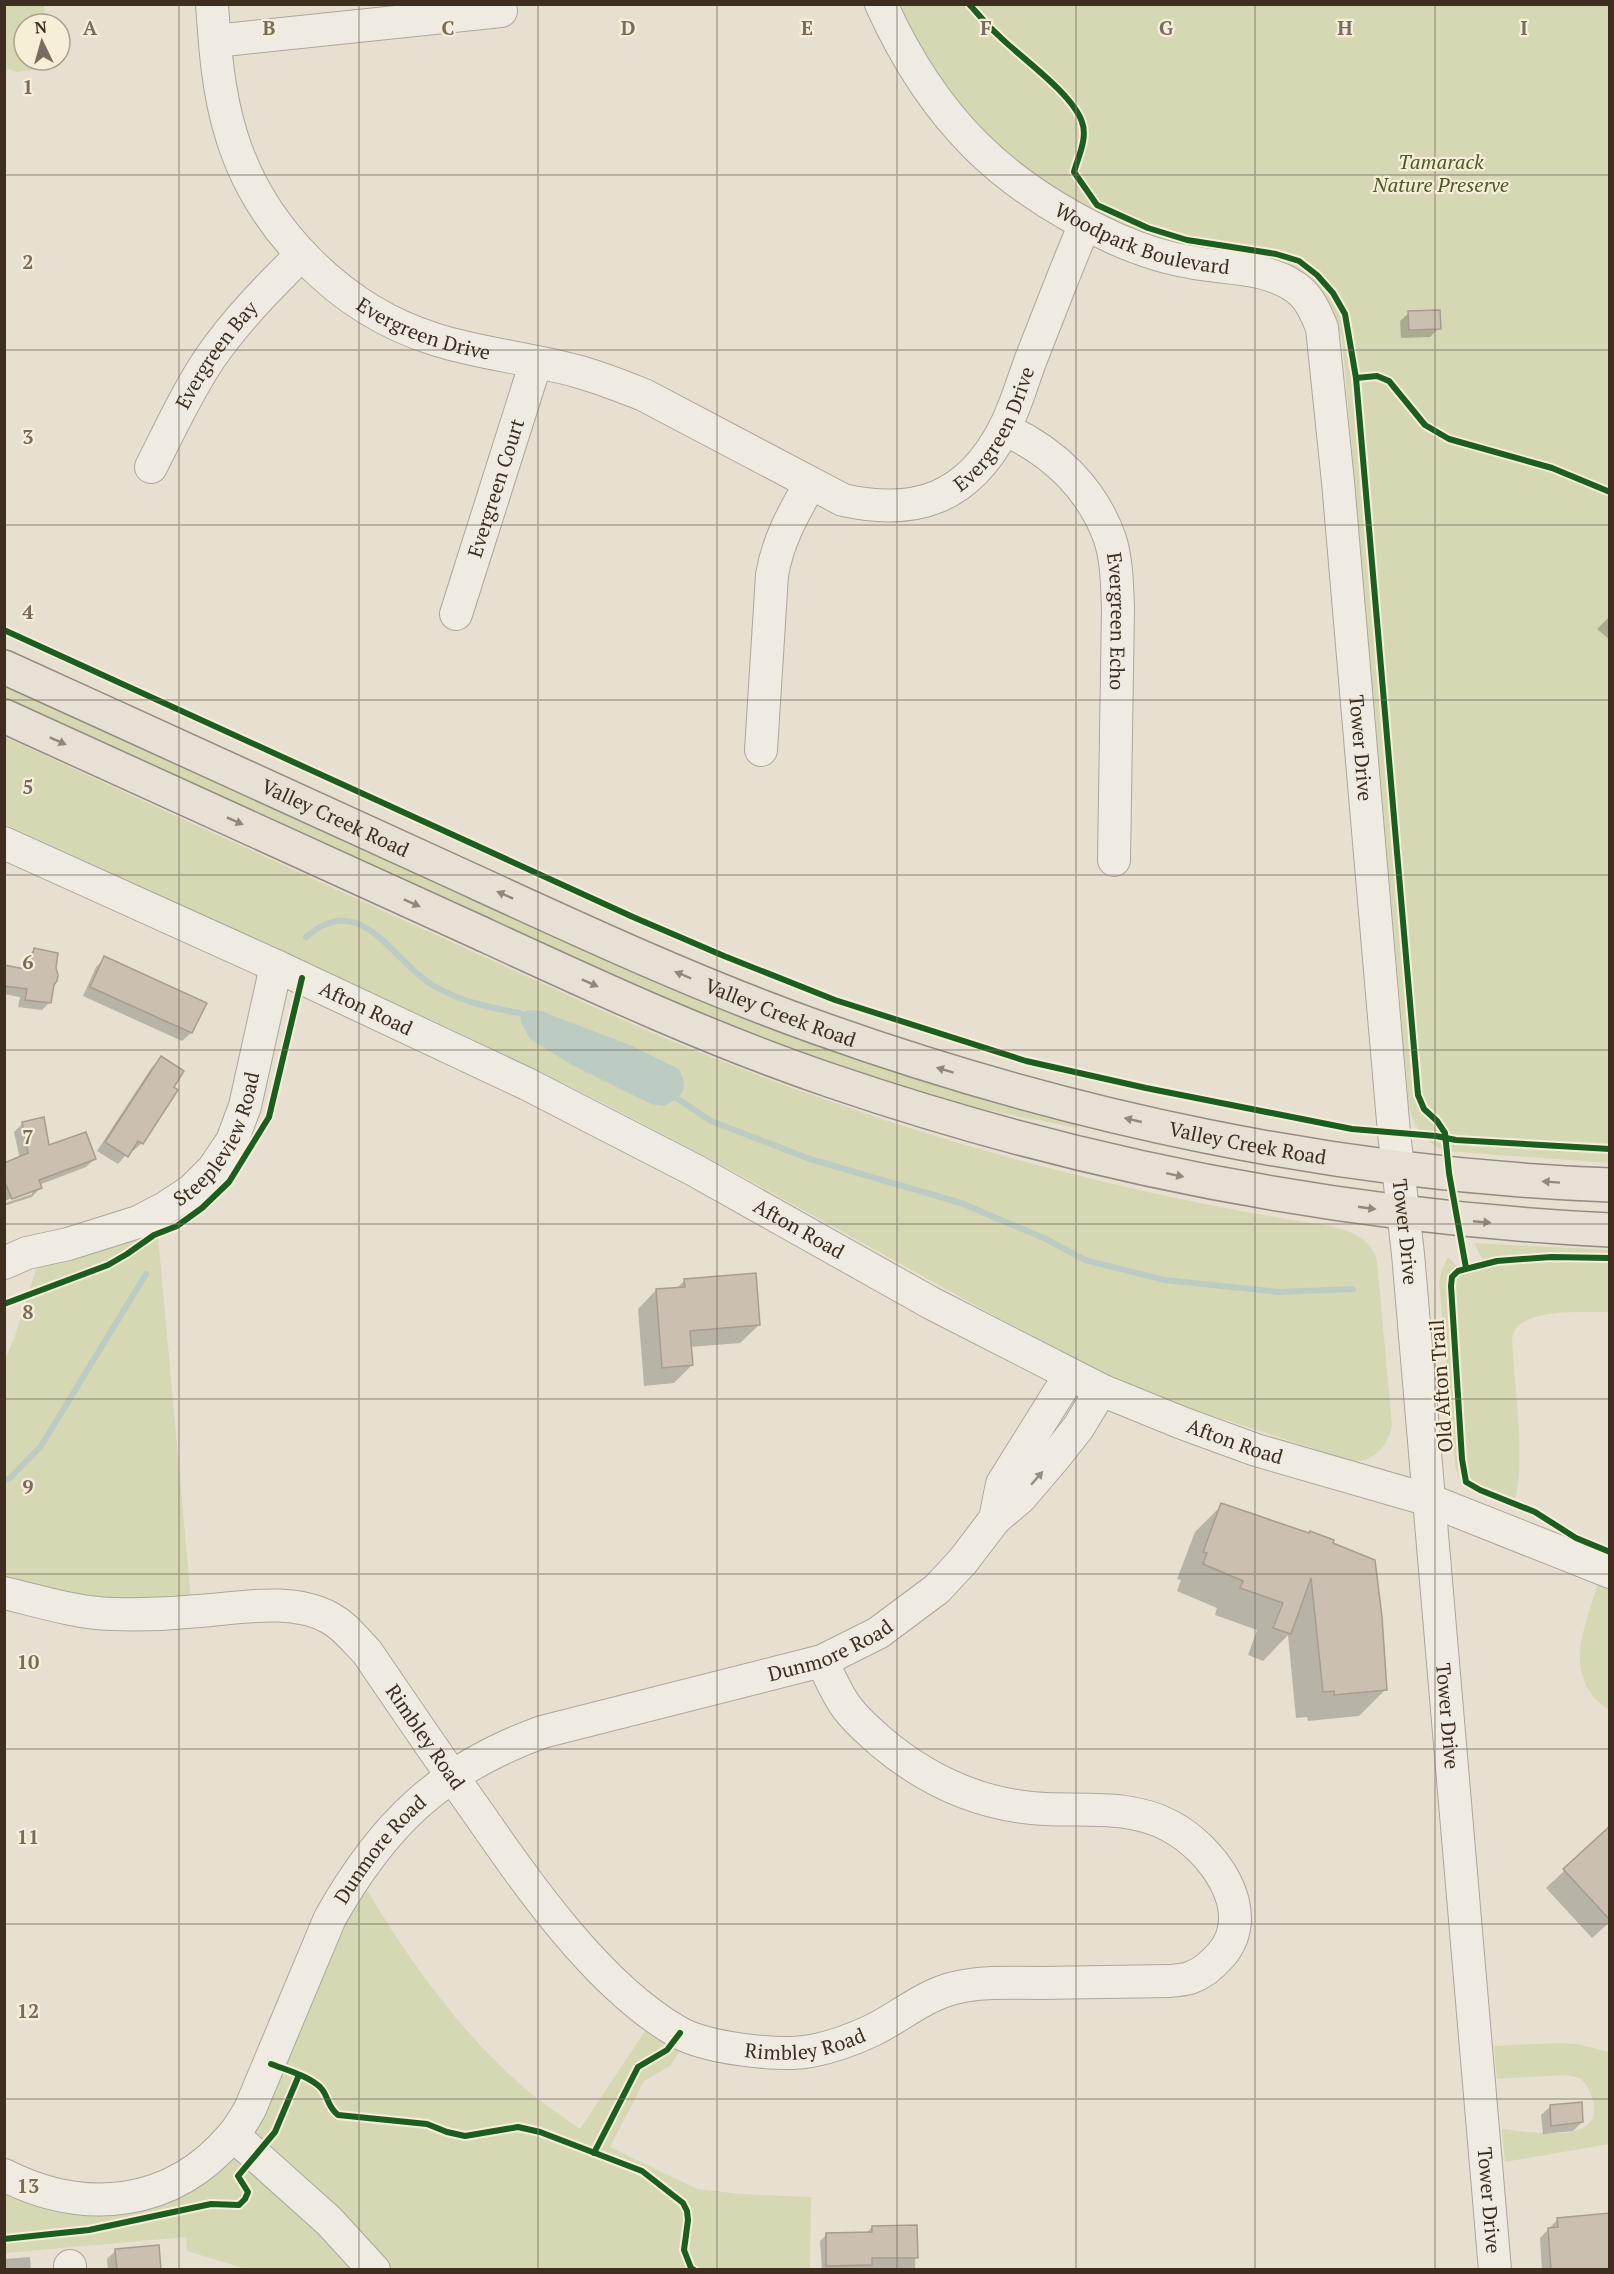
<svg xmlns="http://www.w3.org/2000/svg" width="1614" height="2274" font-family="'PT Serif',serif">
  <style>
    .green { fill: #d6d7b3 }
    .water { fill: #bcccc2 }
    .shadow { fill: #0003 }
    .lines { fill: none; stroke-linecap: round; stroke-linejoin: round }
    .stream { stroke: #bcccc2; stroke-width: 6 }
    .building { fill: #cbbfb2; stroke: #a89c90; stroke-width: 1.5 }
    .minor-casing { stroke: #ada599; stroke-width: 34 }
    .major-casing { stroke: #928b80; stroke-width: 36 }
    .minor { stroke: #efebe3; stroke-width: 32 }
    .major { stroke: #e6e1d4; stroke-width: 33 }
    .cycleway-casing { stroke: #f7eed8; stroke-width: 10 }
    .cycleway { stroke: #1b5e20; stroke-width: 6 }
    .oneway { fill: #92887a }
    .oneway2 { fill: #968c82 }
    .grid { fill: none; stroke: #786c5e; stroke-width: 1.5; stroke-opacity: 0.55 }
    .labels { text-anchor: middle; stroke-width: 4.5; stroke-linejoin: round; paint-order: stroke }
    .park-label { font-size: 20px; font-style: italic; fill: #4d5a26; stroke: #f7eed8 }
    .street-label { font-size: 20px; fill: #3d2e20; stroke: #f7eed8 }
    .grid-label { font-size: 20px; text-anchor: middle; font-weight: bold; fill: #786c5e; stroke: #f7eed8; stroke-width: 4.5; stroke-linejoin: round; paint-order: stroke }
  </style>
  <rect width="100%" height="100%" fill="#e7e0d1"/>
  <g class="green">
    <polygon points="4,5 44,5 45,24 24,24 24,60 45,60 38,69 17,72 5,68"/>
    <path d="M 898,5 L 1609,5 L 1609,1163 L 1446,1151 C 1425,1143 1413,1127 1409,1106 L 1342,338 L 1336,320 L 1326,300 L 1304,277 L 1288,265 L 1277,260 L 1194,247 L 1154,236 L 1110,219 L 1062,194 L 1037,177 L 1005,152 L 967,114 L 921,52 Z"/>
    <polygon points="4,682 1079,1123 1077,1128 938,1100 872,1080 692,1013 5,700"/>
    <path d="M 5,737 C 156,807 307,876 458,945 C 545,984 631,1026 719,1060 C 916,1138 1120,1194 1330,1226 C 1351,1231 1371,1238 1377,1261 L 1392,1425 C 1389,1445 1373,1463 1353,1461 L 1189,1408 L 1120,1380 L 1058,1351 L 729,1169 L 603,1103 L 451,1029 L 5,824 Z"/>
    <polygon points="156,1213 192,1612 5,1593 5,1359 14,1339 36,1269"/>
    <polygon points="1474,1243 1609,1250 1609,1255 1540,1254 1483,1260"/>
    <polygon points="1448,1257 1457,1266 1450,1273 1447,1283 1459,1480 1455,1465 1439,1283 1442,1269"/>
    <path d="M 1552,1261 L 1609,1262 L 1609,1312 C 1585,1313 1516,1306 1512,1339 C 1514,1384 1526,1457 1515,1499 L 1475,1483 L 1468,1475 L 1455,1281 C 1466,1262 1531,1262 1552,1261 Z"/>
    <path d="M 1598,1584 L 1609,1588 L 1609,1710 C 1561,1677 1584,1629 1598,1584 Z"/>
    <path d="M 357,1873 C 402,1951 459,2033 528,2091 C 545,2105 563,2117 580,2129 L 655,2016 L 689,2037 L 670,2066 L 644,2081 L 610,2147 L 697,2189 L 740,2194 L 811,2197 L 810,2269 L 246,2269 L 187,2251 L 186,2237 L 5,2253 L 4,2175 L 70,2198 L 206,2162 Z"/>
    <path d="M 1558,2043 L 1578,2044 L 1609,2052 L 1609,2144 L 1505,2162 L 1502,2129 C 1524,2131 1598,2145 1594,2107 C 1593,2096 1588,2086 1580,2078 L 1565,2075 L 1497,2079 L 1494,2046 Z"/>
  </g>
  <path class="water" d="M 529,1010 L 541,1011 L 632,1046 L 679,1069 C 689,1090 684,1094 665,1106 L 651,1104 L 572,1065 L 530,1039 L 521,1022 L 520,1013 Z"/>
  <g class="shadow">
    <polygon points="1409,313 1439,328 1430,337 1401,338 1400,321"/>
    <polygon points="1610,616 1610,640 1597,629"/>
    <polygon points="34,950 52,985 50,1002 42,1010 18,1007 20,997 4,994 4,967 21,969 25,965 26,957"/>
    <polygon points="105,958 191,1033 182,1041 83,996 96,967"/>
    <polygon points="161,1058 142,1143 133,1151 130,1150 118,1164 97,1151 152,1067"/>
    <polygon points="23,1123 48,1147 95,1159 86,1167 39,1185 40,1188 32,1197 4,1206 4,1202 5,1203 32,1194 32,1191 4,1201 4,1165 20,1159 14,1132"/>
    <polygon points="685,1280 759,1325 740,1343 690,1347 692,1365 674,1383 644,1386 638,1309 656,1290 676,1289"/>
    <polygon points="1222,1505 1308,1535 1386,1689 1359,1716 1308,1721 1307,1717 1296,1718 1288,1635 1263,1661 1248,1655 1257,1630 1215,1615 1217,1608 1177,1591 1181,1580 1177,1579 1195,1532"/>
    <polygon points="1610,1828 1610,1922 1592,1938 1546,1888"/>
    <polygon points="1550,2107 1582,2122 1573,2131 1543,2134 1541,2115"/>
    <polygon points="1558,2219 1610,2270 1542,2270 1540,2238"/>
    <polygon points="916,2226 915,2270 822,2270 820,2241 827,2234 865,2234 872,2227"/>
    <polygon points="116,2250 160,2270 108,2270 107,2259"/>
    <polygon points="30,2257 31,2270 4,2270 4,2259"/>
  </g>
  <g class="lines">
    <g class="stream">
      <path d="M 306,937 C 363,888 392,963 436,987 C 462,1002 491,1008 520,1013"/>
      <polyline points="678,1099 711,1121 810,1159 961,1203 1046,1239 1085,1260 1165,1280 1279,1292 1353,1289"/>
      <polyline points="4,1480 10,1478 41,1446 146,1274"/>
    </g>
  </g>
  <g class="building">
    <polygon points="1440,310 1441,329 1409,330 1408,311"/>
    <polygon points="34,948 58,953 56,968 58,975 57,981 54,985 51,1003 25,1000 27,989 4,986 4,965 25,969 26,962 31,963"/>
    <polygon points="104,956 207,1003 192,1033 90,987"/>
    <polygon points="161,1056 184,1071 174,1087 178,1090 143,1144 138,1141 128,1157 105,1142"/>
    <polygon points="44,1117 49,1145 86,1132 96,1159 39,1180 42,1188 12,1199 4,1180 4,1163 28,1153 22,1122"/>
    <polygon points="756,1273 760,1325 690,1331 693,1365 662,1368 656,1289 685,1287 684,1279"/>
    <polygon points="1221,1503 1309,1533 1310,1531 1334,1540 1333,1543 1375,1560 1382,1617 1387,1690 1334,1695 1334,1691 1323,1692 1311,1578 1291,1634 1273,1628 1283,1603 1240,1588 1243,1581 1203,1564 1207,1553 1203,1552"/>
    <polygon points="1610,1826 1610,1920 1563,1869"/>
    <polygon points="1582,2102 1583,2122 1551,2126 1550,2105"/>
    <polygon points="1610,2213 1610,2270 1551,2270 1548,2228 1558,2227 1557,2218"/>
    <polygon points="917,2225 918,2258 872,2258 872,2265 826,2266 826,2233 872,2232 872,2226"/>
    <polygon points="159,2245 161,2270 117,2270 115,2249"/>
  </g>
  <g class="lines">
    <defs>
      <g id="minor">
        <path id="s1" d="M 212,4 C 215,48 218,92 231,134 C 259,228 341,310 434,339 C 480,354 529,358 576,371 C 599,377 621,386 644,395 L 843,500 C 915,516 967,499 1003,431 C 1015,409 1022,383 1031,359 C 1049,314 1066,268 1085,224"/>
        <path id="s2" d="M 881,4 C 933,119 1002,187 1116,239 C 1139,249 1165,258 1190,262 C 1224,269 1265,266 1295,287 C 1309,296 1316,313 1322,328 L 1338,482 L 1394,1133 L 1408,1254 L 1495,2270"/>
        <polyline points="215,41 501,11"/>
        <path id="s3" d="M 1004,429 C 1053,451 1092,488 1110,539 C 1117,561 1117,585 1118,608 L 1114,860"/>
        <path id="s4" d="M 151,467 C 170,430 187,392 210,358 C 236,320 269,287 301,255"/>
        <path id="s5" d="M 456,614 L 536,362"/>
        <path d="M 761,750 L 772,575 C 778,540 793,514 810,484"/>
        <path id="s6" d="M 4,843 L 276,966 L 527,1084 L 696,1171 L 931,1303 L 1101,1390 L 1182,1423 L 1256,1450 L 1429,1500 L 1610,1572"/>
        <path id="s7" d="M 4,1263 L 27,1253 L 68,1244 L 138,1222 L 165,1208 L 191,1191 L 213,1169 L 232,1141 L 245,1106 L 276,966"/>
        <polyline points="995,1519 1002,1484 1070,1375"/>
        <path id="s8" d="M 4,1593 C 39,1601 76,1613 112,1614 C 141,1615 170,1614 199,1611 C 240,1608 292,1597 330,1618 C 345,1626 355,1640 367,1652 C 403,1705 439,1758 476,1810 C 528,1885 598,1986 678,2032 C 706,2048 779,2057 811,2051 C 833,2047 854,2039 873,2030 C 901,2016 923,1996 954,1988 C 981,1981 1011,1983 1039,1983 C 1083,1982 1126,1982 1170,1981 C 1177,1980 1186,1980 1192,1977 C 1204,1973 1213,1964 1221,1955 C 1259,1911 1212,1848 1170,1826 C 1131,1805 1087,1811 1045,1809 C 983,1806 927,1781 880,1741 C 869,1731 857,1721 848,1709 C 837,1695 830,1677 822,1661"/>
        <polyline points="233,2135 329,2221 374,2270"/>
        <path id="s9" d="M 4,2175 C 85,2216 172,2207 232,2136 C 239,2128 245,2118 250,2109 L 330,1918 C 383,1824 440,1769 542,1732 L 822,1661 L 878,1633 L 937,1589 L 963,1561 L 995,1519 L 1020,1498 L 1055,1457 L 1078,1428 L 1101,1390"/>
        <polyline points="70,2266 70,2270"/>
      </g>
      <g id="major">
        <path id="s10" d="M 4,667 C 152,734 300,802 447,869 C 569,925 690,982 816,1027 C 1070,1118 1340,1175 1610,1185"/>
        <path d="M 4,716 C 162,788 320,860 478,932 C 595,986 711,1040 832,1081 C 1084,1167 1344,1217 1610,1230"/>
      </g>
    </defs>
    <use href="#minor" class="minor-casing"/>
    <use href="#major" class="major-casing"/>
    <use href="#minor" class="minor"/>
    <use href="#major" class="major"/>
    <defs>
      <g id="cycleway">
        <path d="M 969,4 C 979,15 988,26 998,35 C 1021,58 1072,93 1082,122 C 1088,138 1078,157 1074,172 L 1097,205 L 1148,228 L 1187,240 L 1276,254 L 1299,261 L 1317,275 L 1333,293 L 1345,314 L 1356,378 L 1418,1095 L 1424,1109 L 1437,1121 L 1445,1133 L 1449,1173 L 1466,1268"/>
        <polyline points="1356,378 1377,376 1389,381 1425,425 1449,439 1552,468 1610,492"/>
        <polyline points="4,630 633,917 724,956 835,1000 1026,1061 1146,1088 1352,1129 1436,1136 1456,1140 1610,1149"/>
        <polyline points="1610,1258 1551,1257 1497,1261 1458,1271 1452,1277 1451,1286 1462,1459 1466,1482 1480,1490 1535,1512 1576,1538 1610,1552"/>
        <polyline points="4,1304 108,1265 127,1254 154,1235 177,1226 202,1208 229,1182 269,1117 302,978"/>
        <path d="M 271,2064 C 286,2070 307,2075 320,2087 C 329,2096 326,2105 338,2115 L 427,2124 L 447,2132 L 465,2136 L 518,2127 L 540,2132 L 642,2171 L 683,2203 L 687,2211 L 688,2220 L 684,2250 L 691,2268 L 694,2270"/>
        <polyline points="594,2153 638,2067 667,2050 680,2033"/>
        <polyline points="4,2239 89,2230 211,2204 239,2205 245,2199 248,2192 238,2176 275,2132 299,2075"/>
      </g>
    </defs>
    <use href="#cycleway" class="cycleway-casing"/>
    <use href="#cycleway" class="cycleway"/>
  </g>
  <defs><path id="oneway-solid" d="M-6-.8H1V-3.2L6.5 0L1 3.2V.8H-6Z" transform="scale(1.5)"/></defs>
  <g class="oneway">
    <use href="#oneway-solid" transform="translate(58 741) rotate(24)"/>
    <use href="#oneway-solid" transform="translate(235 821) rotate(24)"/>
    <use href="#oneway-solid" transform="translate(505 895) rotate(-156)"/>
    <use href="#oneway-solid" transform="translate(412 903) rotate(24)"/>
    <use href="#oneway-solid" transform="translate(683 975) rotate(-157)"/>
    <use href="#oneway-solid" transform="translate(590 983) rotate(24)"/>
    <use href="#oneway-solid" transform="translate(945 1070) rotate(-163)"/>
    <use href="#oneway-solid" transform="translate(1133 1120) rotate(-167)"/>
    <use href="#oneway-solid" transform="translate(1175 1175) rotate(12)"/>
    <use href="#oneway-solid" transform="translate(1551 1182) rotate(-176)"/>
    <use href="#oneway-solid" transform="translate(1367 1208) rotate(8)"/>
    <use href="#oneway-solid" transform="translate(1482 1222) rotate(5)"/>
  </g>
  <use class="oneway2" href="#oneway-solid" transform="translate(1037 1478) rotate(-49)"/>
  <path class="grid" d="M 179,4 L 179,2270M 359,4 L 359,2270M 538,4 L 538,2270M 717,4 L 717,2270M 897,4 L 897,2270M 1076,4 L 1076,2270M 1255,4 L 1255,2270M 1435,4 L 1435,2270M 4,175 L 1610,175M 4,350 L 1610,350M 4,525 L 1610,525M 4,700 L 1610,700M 4,875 L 1610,875M 4,1050 L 1610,1050M 4,1224 L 1610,1224M 4,1399 L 1610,1399M 4,1574 L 1610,1574M 4,1749 L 1610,1749M 4,1924 L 1610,1924M 4,2099 L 1610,2099"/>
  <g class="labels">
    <g class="park-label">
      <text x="1441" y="169">Tamarack<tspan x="1441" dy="23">Nature Preserve</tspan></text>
    </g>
    <g class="street-label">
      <text dy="7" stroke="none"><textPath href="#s2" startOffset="366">Woodpark Boulevard</textPath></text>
      <text dy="7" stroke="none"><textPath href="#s1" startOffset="418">Evergreen Drive</textPath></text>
      <text dy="7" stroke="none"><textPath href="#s4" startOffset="130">Evergreen Bay</textPath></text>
      <text dy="7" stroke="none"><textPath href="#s1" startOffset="1062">Evergreen Drive</textPath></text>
      <text dy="7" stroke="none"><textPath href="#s5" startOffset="132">Evergreen Court</textPath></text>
      <text dy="7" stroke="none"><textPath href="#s3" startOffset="240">Evergreen Echo</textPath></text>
      <text dy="7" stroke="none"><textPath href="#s2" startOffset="999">Tower Drive</textPath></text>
      <text dy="7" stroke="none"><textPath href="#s10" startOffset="364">Valley Creek Road</textPath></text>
      <text dy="7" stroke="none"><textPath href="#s6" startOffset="398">Afton Road</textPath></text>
      <text dy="7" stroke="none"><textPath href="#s10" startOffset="850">Valley Creek Road</textPath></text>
      <text dy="7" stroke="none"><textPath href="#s7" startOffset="261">Steepleview Road</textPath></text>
      <text dy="7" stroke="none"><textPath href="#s10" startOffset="1336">Valley Creek Road</textPath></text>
      <text dy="7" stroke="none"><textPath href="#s6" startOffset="884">Afton Road</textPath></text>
      <text dy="7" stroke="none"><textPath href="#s2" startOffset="1485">Tower Drive</textPath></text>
      <text transform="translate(1441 1386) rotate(-94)" y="7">Old Afton Trail</text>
      <text dy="7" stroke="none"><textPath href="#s6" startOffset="1370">Afton Road</textPath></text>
      <text dy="7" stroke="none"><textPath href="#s9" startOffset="1080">Dunmore Road</textPath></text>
      <text dy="7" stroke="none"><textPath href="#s2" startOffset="1971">Tower Drive</textPath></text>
      <text dy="7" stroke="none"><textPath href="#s8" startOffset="484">Rimbley Road</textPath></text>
      <text dy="7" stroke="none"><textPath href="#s9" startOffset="576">Dunmore Road</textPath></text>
      <text dy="7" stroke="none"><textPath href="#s8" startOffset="1006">Rimbley Road</textPath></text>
      <text dy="7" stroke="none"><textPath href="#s2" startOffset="2457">Tower Drive</textPath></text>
    </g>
  </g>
  <g class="grid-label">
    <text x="90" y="35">A</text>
    <text x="269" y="35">B</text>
    <text x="448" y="35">C</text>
    <text x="628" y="35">D</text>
    <text x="807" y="35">E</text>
    <text x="986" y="35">F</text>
    <text x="1166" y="35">G</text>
    <text x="1345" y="35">H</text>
    <text x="1524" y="35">I</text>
    <text x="28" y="94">1</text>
    <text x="28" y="269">2</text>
    <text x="28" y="444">3</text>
    <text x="28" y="619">4</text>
    <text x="28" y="794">5</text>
    <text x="28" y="969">6</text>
    <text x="28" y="1144">7</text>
    <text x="28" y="1319">8</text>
    <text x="28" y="1494">9</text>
    <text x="28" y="1669">10</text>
    <text x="28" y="1844">11</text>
    <text x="28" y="2018">12</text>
    <text x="28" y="2193">13</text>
  </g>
  <rect width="1614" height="2274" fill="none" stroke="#3d2e20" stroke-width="12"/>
  <g transform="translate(42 42) rotate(355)"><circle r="28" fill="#f7eed8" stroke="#ada18e" stroke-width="1.5"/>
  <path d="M0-4.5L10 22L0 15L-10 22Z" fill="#786c5e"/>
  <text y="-9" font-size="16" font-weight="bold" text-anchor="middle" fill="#3d2e20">N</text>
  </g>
</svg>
